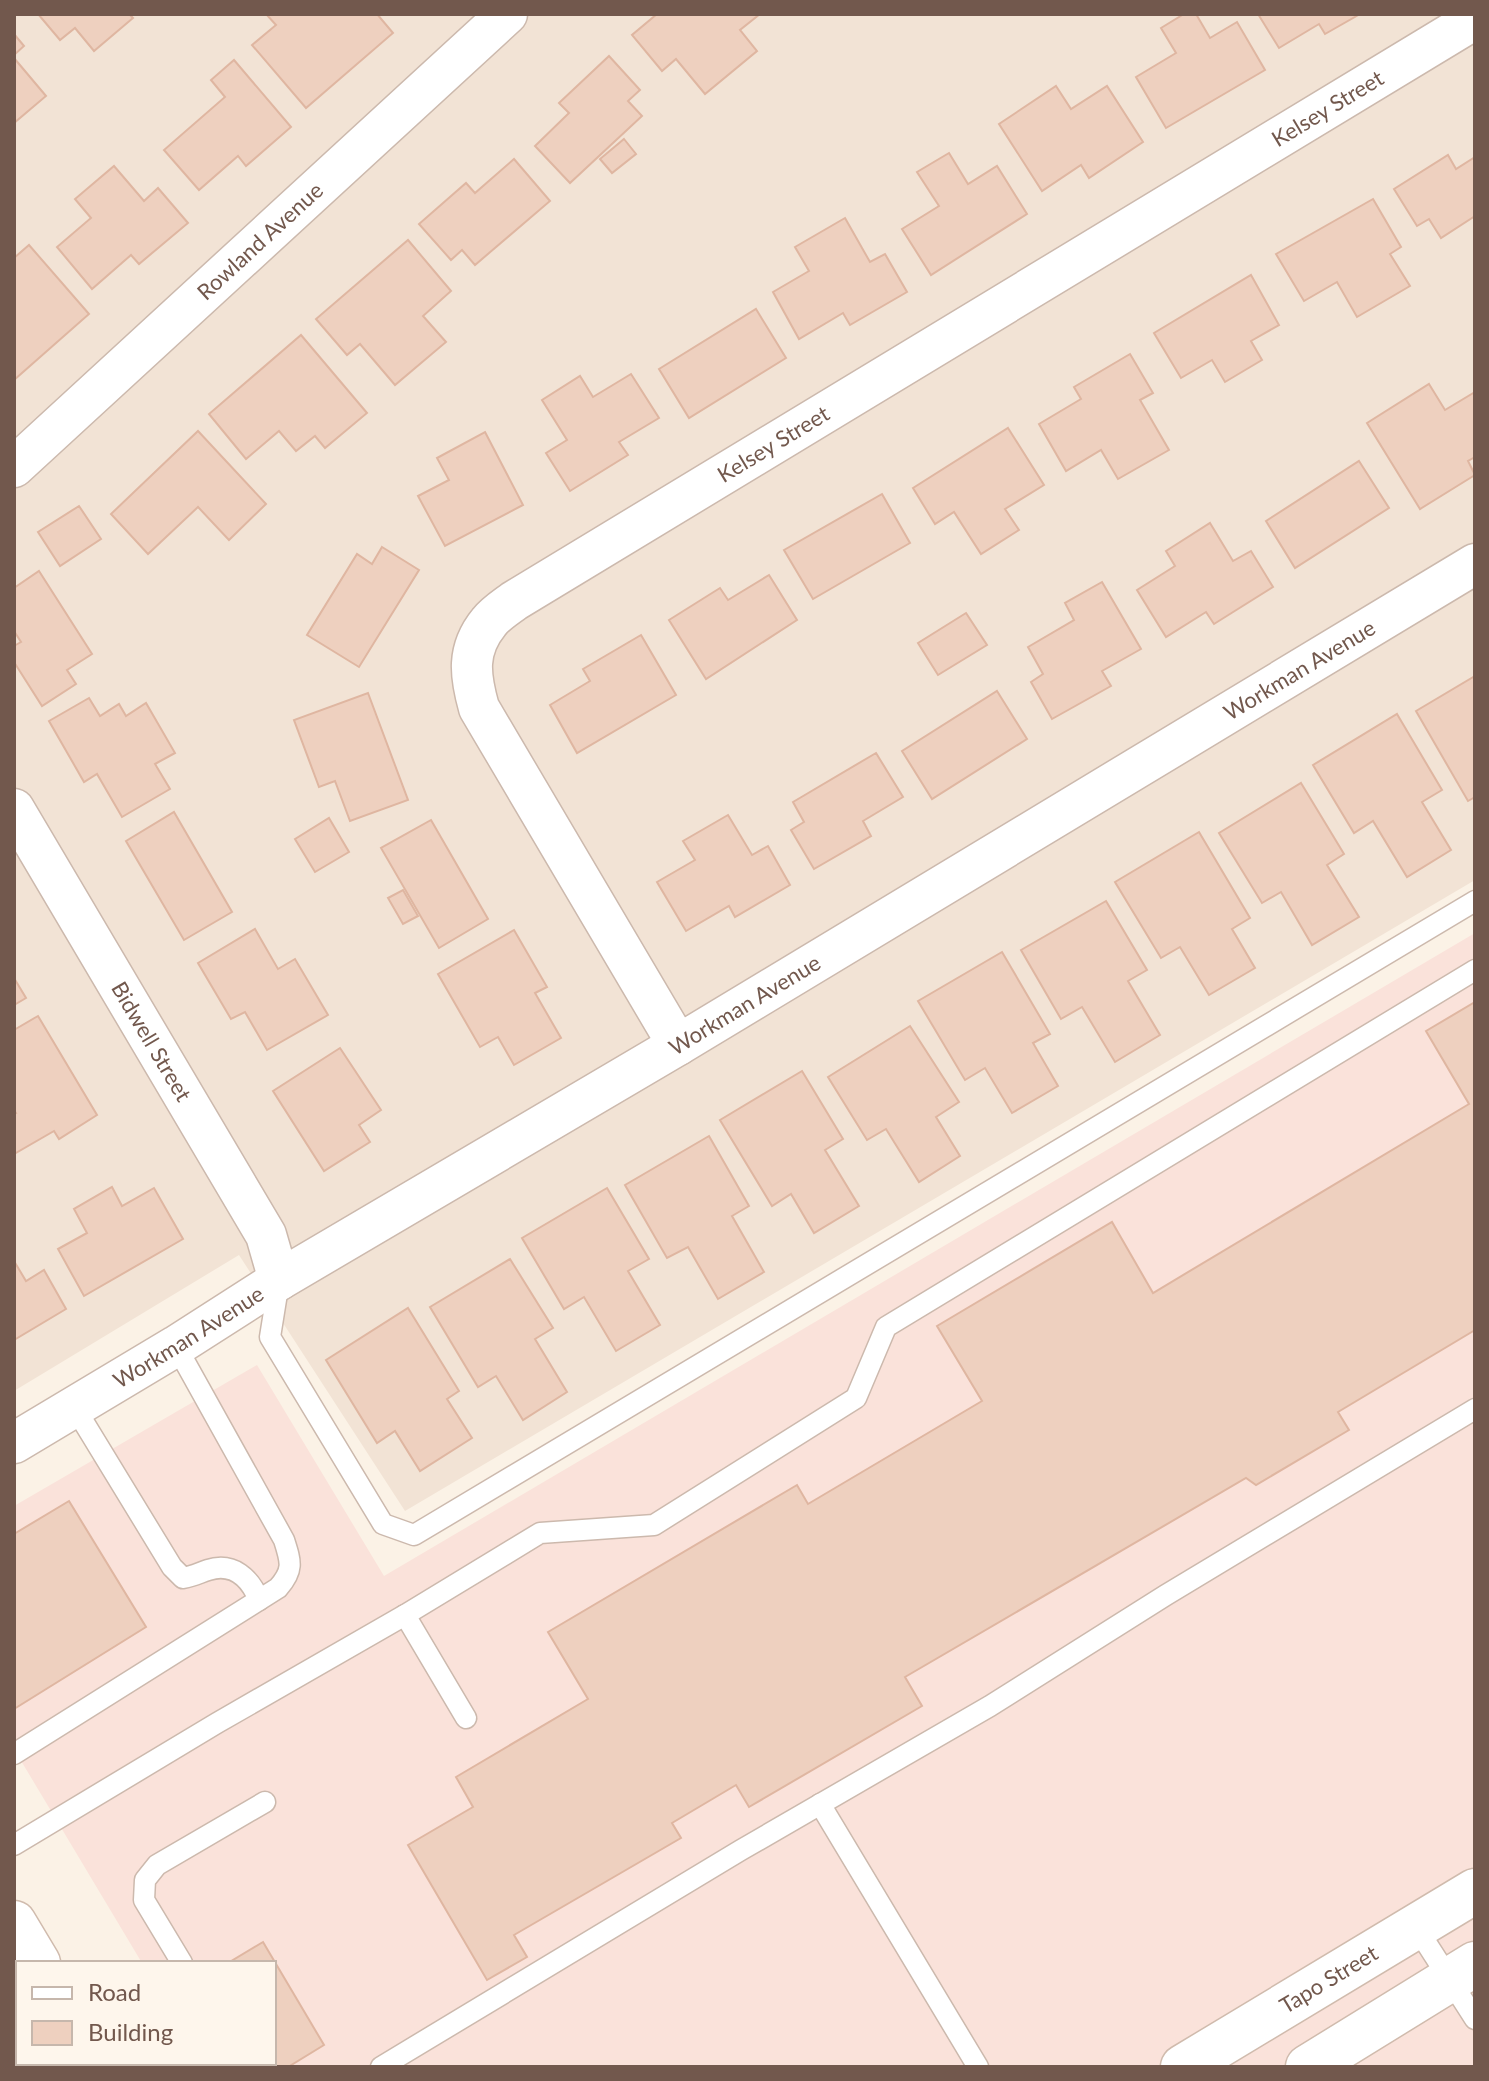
<svg xmlns="http://www.w3.org/2000/svg" width="1489" height="2081" font-family="Lato,sans-serif">
  <style>
    .residential { fill: #f2e3d5 }
    .commercial { fill: #fae2da }
    .building { fill: #eed0bf; stroke: #dfb6a1; stroke-width: 2 }
    .lines { fill: none; stroke-linecap: round; stroke-linejoin: round }
    .lane-casing { stroke: #ccb9ad; stroke-width: 23 }
    .street-casing { stroke: #ccb9ad; stroke-width: 43 }
    .secondary-casing { stroke: #d0bbad; stroke-width: 47 }
    .lane { stroke: #fff; stroke-width: 20 }
    .street { stroke: #fff; stroke-width: 40 }
    .secondary { stroke: #fff; stroke-width: 44 }
    .labels { text-anchor: middle; stroke-width: 7; stroke-linejoin: round; paint-order: stroke }
    .street-label { font-size: 22px; fill: #72584d; stroke: #fef6ec }
  </style>
  <rect width="100%" height="100%" fill="#fbf2e6"/>
  <polygon class="residential" points="14,14 1475,14 1475,880 405,1511 239,1255 14,1391"/>
  <polygon class="commercial" points="1475,933 1475,2067 205,2067 202,2063 274,2063 274,1963 142,1963 14,1749 14,1506 257,1365 384,1576"/>
  <g class="building">
    <polygon points="38,14 129,14 133,18 94,51 75,28 60,40"/>
    <polygon points="266,14 377,14 393,33 306,108 252,45 276,25"/>
    <polygon points="657,14 760,14 740,30 757,51 705,94 676,59 662,71 632,35"/>
    <polygon points="1184,14 1196,14 1210,38 1237,22 1265,70 1166,128 1136,77 1176,53 1161,28"/>
    <polygon points="1258,14 1360,14 1325,34 1319,24 1279,48"/>
    <polygon points="14,34 24,46 14,55"/>
    <polygon points="609,56 640,90 628,101 642,116 570,183 535,146 569,113 559,103"/>
    <polygon points="14,58 46,96 14,123"/>
    <polygon points="234,60 291,127 246,166 238,156 199,190 164,150 225,97 211,80"/>
    <polygon points="1056,86 1071,109 1107,86 1143,142 1089,178 1081,165 1042,191 999,124"/>
    <polygon points="624,139 636,154 612,173 600,159"/>
    <polygon points="949,153 968,184 997,166 1027,214 931,275 902,229 939,206 917,172"/>
    <polygon points="1448,155 1456,169 1475,157 1475,216 1441,238 1429,219 1417,226 1394,189"/>
    <polygon points="514,159 550,201 475,265 462,250 451,260 419,224 466,183 475,193"/>
    <polygon points="114,166 144,201 158,188 188,223 139,264 131,255 92,289 57,247 91,218 75,199"/>
    <polygon points="1373,199 1401,247 1390,254 1410,286 1357,317 1337,282 1304,301 1276,254"/>
    <polygon points="845,218 870,262 885,254 907,292 850,325 843,313 799,339 773,292 809,271 795,247"/>
    <polygon points="408,240 451,291 423,316 446,342 395,385 360,344 347,355 316,319"/>
    <polygon points="29,245 89,314 14,380 14,258"/>
    <polygon points="1251,275 1279,325 1251,341 1262,360 1225,382 1212,360 1181,378 1154,333"/>
    <polygon points="756,309 786,358 689,418 659,369"/>
    <polygon points="301,335 367,413 325,448 315,436 296,451 279,431 246,459 209,414"/>
    <polygon points="1130,354 1153,393 1140,400 1169,450 1118,479 1101,450 1066,471 1039,424 1081,399 1074,387"/>
    <polygon points="631,374 659,418 619,442 628,455 570,491 546,453 567,440 542,400 580,376 593,397"/>
    <polygon points="1429,384 1445,410 1475,392 1475,457 1468,461 1475,475 1420,509 1367,423"/>
    <polygon points="1008,428 1044,485 1005,509 1019,530 981,554 954,512 935,524 913,488"/>
    <polygon points="198,431 266,504 229,540 198,507 148,554 111,514"/>
    <polygon points="485,432 523,505 445,546 418,496 449,480 437,458"/>
    <polygon points="1359,461 1389,508 1295,568 1266,521"/>
    <polygon points="882,494 910,543 813,599 784,550"/>
    <polygon points="79,506 101,539 60,566 38,532"/>
    <polygon points="1210,523 1233,561 1251,551 1273,587 1214,624 1206,612 1166,637 1137,590 1175,566 1166,551"/>
    <polygon points="382,547 419,570 359,667 307,635 357,554 372,564"/>
    <polygon points="39,571 92,654 67,670 76,684 42,706 14,662 14,646 21,642 14,631 14,588"/>
    <polygon points="769,575 797,620 706,679 669,620 720,588 728,600"/>
    <polygon points="1102,582 1141,649 1102,671 1111,686 1052,719 1031,682 1043,674 1028,647 1074,620 1065,603"/>
    <polygon points="966,613 987,645 938,675 918,643"/>
    <polygon points="641,635 676,695 577,753 550,705 590,681 583,669"/>
    <polygon points="1475,676 1475,797 1468,801 1416,711"/>
    <polygon points="997,691 1027,739 932,799 902,751"/>
    <polygon points="368,693 408,800 350,821 335,781 319,787 294,720"/>
    <polygon points="89,698 100,716 119,704 126,716 146,703 175,753 155,764 170,789 122,817 97,774 84,782 49,721"/>
    <polygon points="1397,714 1442,790 1422,802 1451,850 1407,877 1373,821 1354,833 1313,765"/>
    <polygon points="876,753 903,797 863,821 871,836 814,869 791,830 804,822 793,802"/>
    <polygon points="1301,783 1344,854 1327,865 1359,917 1312,945 1281,892 1262,903 1219,833"/>
    <polygon points="174,812 232,912 184,940 126,841"/>
    <polygon points="728,815 752,855 768,846 790,885 735,917 729,906 686,931 657,882 695,860 683,841"/>
    <polygon points="329,818 349,852 315,872 295,839"/>
    <polygon points="431,820 488,919 439,948 381,848"/>
    <polygon points="1199,832 1250,918 1232,929 1255,968 1209,995 1180,947 1161,958 1115,882"/>
    <polygon points="403,890 418,916 403,924 388,898"/>
    <polygon points="1106,901 1147,970 1128,981 1160,1035 1115,1062 1082,1007 1061,1019 1021,950"/>
    <polygon points="255,929 278,969 295,959 328,1015 267,1050 245,1012 231,1019 198,963"/>
    <polygon points="514,930 547,987 535,993 561,1038 514,1065 498,1037 480,1047 438,974"/>
    <polygon points="1002,952 1050,1034 1033,1043 1058,1086 1012,1113 985,1068 965,1080 918,1001"/>
    <polygon points="14,978 26,998 14,1005"/>
    <polygon points="1475,1002 1475,1330 1338,1412 1349,1430 1256,1485 1246,1478 905,1677 922,1706 749,1807 736,1785 672,1823 681,1838 514,1935 527,1957 487,1980 408,1845 473,1807 456,1777 588,1699 548,1632 797,1485 808,1504 982,1401 937,1326 1112,1222 1153,1293 1469,1104 1426,1031"/>
    <polygon points="38,1016 97,1115 59,1139 54,1131 14,1154 14,1114 16,1113 14,1110 14,1030"/>
    <polygon points="910,1026 959,1102 936,1117 960,1156 919,1182 886,1129 867,1140 828,1077"/>
    <polygon points="340,1048 381,1110 359,1125 370,1142 324,1171 273,1091"/>
    <polygon points="802,1071 843,1139 825,1150 859,1206 814,1233 791,1194 772,1206 720,1120"/>
    <polygon points="709,1136 749,1206 732,1216 764,1272 718,1299 688,1247 667,1258 625,1185"/>
    <polygon points="112,1187 122,1206 154,1188 183,1239 84,1296 58,1249 87,1233 74,1209"/>
    <polygon points="607,1188 649,1259 628,1271 660,1325 616,1351 584,1297 564,1309 522,1238"/>
    <polygon points="510,1259 553,1328 535,1339 567,1392 523,1420 496,1376 478,1387 430,1307"/>
    <polygon points="14,1261 26,1281 44,1270 66,1309 14,1340"/>
    <polygon points="408,1308 459,1391 447,1399 472,1438 420,1471 395,1431 377,1443 326,1360"/>
    <polygon points="69,1501 146,1627 14,1709 14,1534"/>
    <polygon points="263,1942 324,2045 288,2067 257,2067 255,2063 274,2063 274,1963 228,1963"/>
  </g>
  <g class="lines">
    <defs>
      <g id="lane">
        <polyline points="279,1281 270,1337 383,1524 414,1535 1475,901"/>
        <path d="M 75,1408 L 172,1567 L 183,1578 C 193,1576 199,1573 208,1570 C 233,1562 250,1578 259,1600"/>
        <polyline points="405,1615 466,1718"/>
        <path d="M 14,1754 L 278,1588 C 294,1570 291,1562 284,1540 L 176,1346"/>
        <polyline points="820,1804 978,2067"/>
        <polyline points="14,1845 217,1723 405,1615 540,1533 654,1525 856,1398 886,1327 1475,970"/>
        <polyline points="1416,1927 1475,2019"/>
        <polyline points="182,1963 144,1900 145,1880 157,1865 265,1802"/>
        <polyline points="241,2063 244,2067"/>
        <polyline points="381,2067 741,1850 990,1706 1166,1595 1475,1409"/>
      </g>
      <g id="street">
        <path id="s1" d="M 14,467 L 507,14"/>
        <path id="s2" d="M 14,809 L 266,1235 L 279,1280"/>
        <path id="s3" d="M 678,1045 L 479,708 C 470,676 466,650 489,622 C 495,614 506,607 514,601 L 1475,19"/>
        <path id="s4" d="M 14,1443 L 176,1346 L 279,1280 L 678,1045 L 1475,564"/>
      </g>
      <g id="secondary">
        <polyline points="14,1923 38,1963"/>
        <polyline points="99,2063 102,2067"/>
        <path id="s5" d="M 1183,2067 L 1475,1891"/>
        <polyline points="1308,2067 1475,1964"/>
      </g>
    </defs>
    <use href="#lane" class="lane-casing"/>
    <use href="#street" class="street-casing"/>
    <use href="#secondary" class="secondary-casing"/>
    <use href="#lane" class="lane"/>
    <use href="#street" class="street"/>
    <use href="#secondary" class="secondary"/>
  </g>
  <g class="labels">
    <g class="street-label">
      <text dy="8" stroke="none"><textPath href="#s3" startOffset="1466">Kelsey Street</textPath></text>
      <text dy="8" stroke="none"><textPath href="#s1" startOffset="334">Rowland Avenue</textPath></text>
      <text dy="8" stroke="none"><textPath href="#s3" startOffset="818">Kelsey Street</textPath></text>
      <text dy="8" stroke="none"><textPath href="#s4" startOffset="1500">Workman Avenue</textPath></text>
      <text dy="8" stroke="none"><textPath href="#s4" startOffset="852">Workman Avenue</textPath></text>
      <text dy="8" stroke="none"><textPath href="#s2" startOffset="270">Bidwell Street</textPath></text>
      <text dy="8" stroke="none"><textPath href="#s4" startOffset="204">Workman Avenue</textPath></text>
      <text dy="8" stroke="none"><textPath href="#s5" startOffset="170">Tapo Street</textPath></text>
    </g>
  </g>
  <rect width="1489" height="2081" fill="none" stroke="#72584d" stroke-width="32"/>
  <rect x="16" y="1961" width="260" height="104" fill="#fef6ec" stroke="#c6b7ac" stroke-width="2"/>
  <rect x="32" y="1987" width="40" height="12" fill="#ffffff" stroke="#c6b7ac" stroke-width="2"/>
  <text x="88" y="2001" font-size="24" fill="#72584d">Road</text>
  <rect x="32" y="2021" width="40" height="24" fill="#eed0bf" stroke="#c6b7ac" stroke-width="2"/>
  <text x="88" y="2041" font-size="24" fill="#72584d">Building</text>
</svg>
